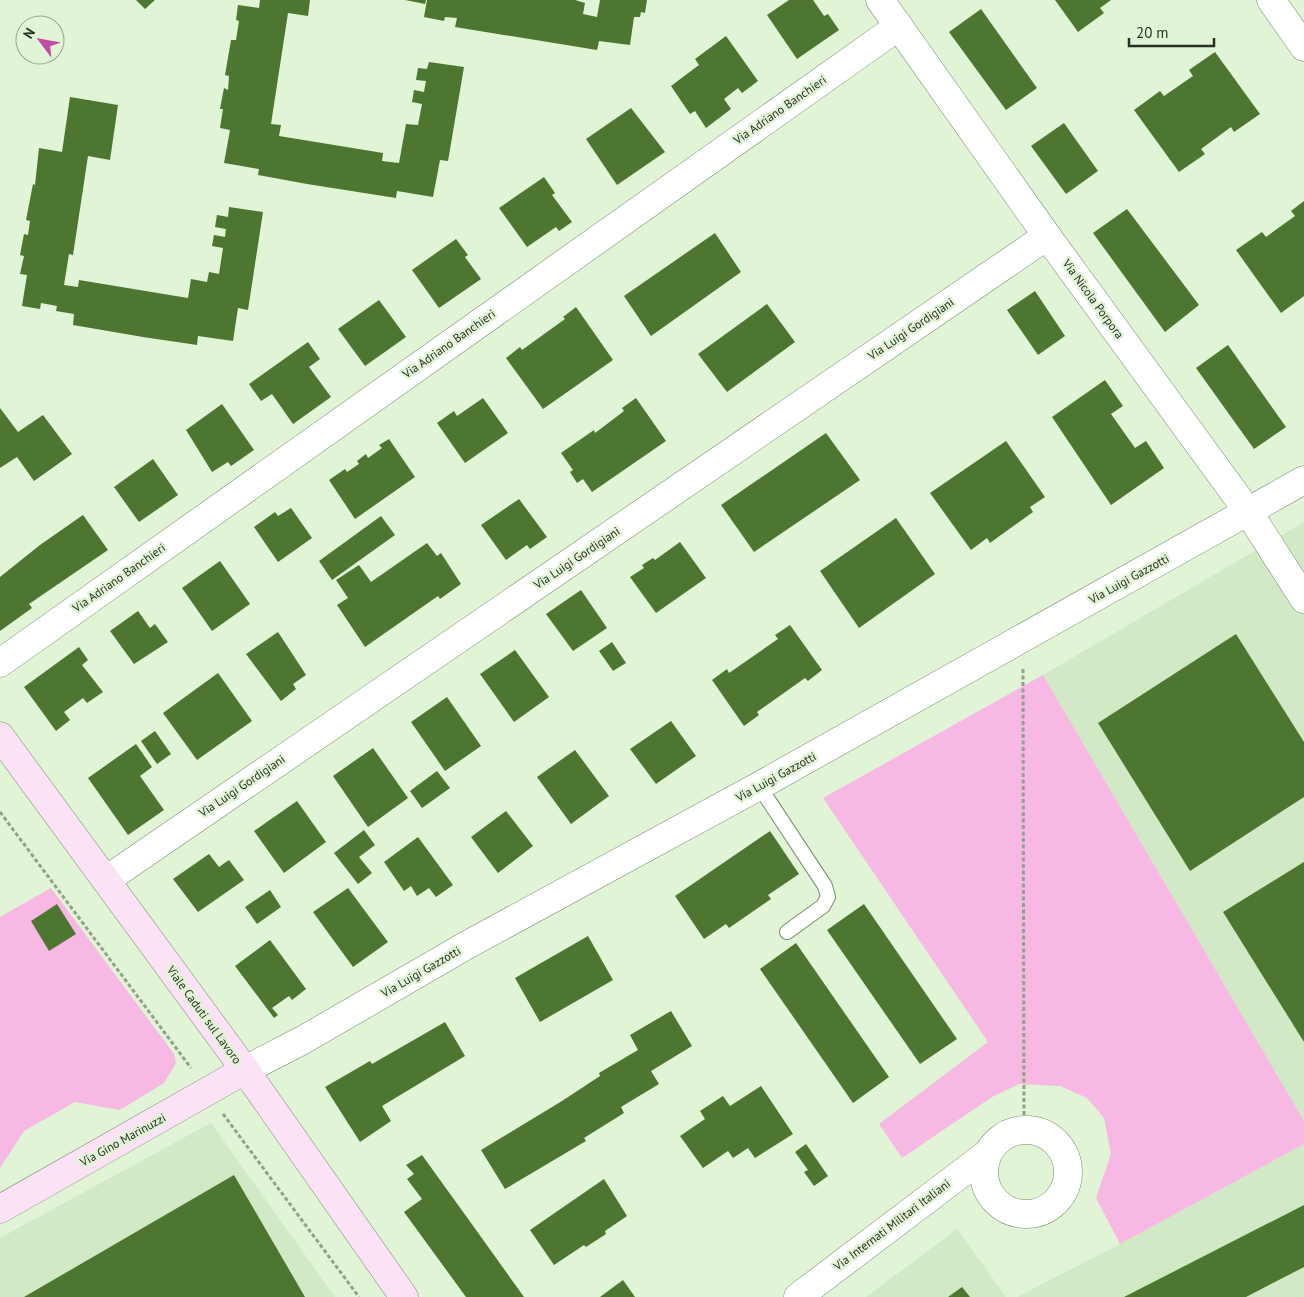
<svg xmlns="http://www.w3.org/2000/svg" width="1304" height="1297" font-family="'PT Sans',sans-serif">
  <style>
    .built { fill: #d2e9c5 }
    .green { fill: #f8b8e4 }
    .building { fill: #4d7630 }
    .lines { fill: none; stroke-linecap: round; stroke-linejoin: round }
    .lane-casing { stroke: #7b8c71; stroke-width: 16 }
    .street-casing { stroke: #7b8c71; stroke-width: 29 }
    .secondary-casing { stroke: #7b8c71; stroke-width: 29 }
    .path { stroke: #93a18b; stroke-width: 3; stroke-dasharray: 4 2.5; stroke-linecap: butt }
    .lane { stroke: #fff; stroke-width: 14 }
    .street { stroke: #fff; stroke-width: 28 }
    .secondary { stroke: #fbe2f4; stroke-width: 28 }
    .labels { text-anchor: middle; stroke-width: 5; stroke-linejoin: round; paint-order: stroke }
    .street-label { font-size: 12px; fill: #282f24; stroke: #e1f4d6 }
  </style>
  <rect width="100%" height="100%" fill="#e1f4d6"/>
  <g class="built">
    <polygon points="1304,522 1304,1121 1043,675"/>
    <polygon points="211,1123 335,1297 0,1297 0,1238"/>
    <polygon points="1304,1144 1304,1297 1017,1297 1120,1244"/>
    <polygon points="957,1229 1006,1297 866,1297"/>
  </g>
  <g class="green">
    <polygon points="1043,675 1304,1121 1304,1144 1120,1244 1096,1198 1111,1154 1104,1118 1087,1098 1060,1086 1019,1084 992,1097 902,1158 879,1124 988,1042 823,798"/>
    <polygon points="51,888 174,1054 176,1063 164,1083 120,1110 75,1102 24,1131 0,1168 0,917"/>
  </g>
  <g class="building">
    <polygon points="136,0 155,0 145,9"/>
    <polygon points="260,0 310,0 308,16 288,13 271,124 281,125 279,136 383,153 382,161 399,163 406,124 418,125 422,104 412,102 414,90 424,92 426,81 416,80 418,68 427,69 429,62 464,67 448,161 440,160 433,197 397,191 396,198 307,184 258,175 259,169 224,163 230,130 220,128 223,109 220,109 224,88 228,90 229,76 225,75 231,40 236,40 239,21 236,20 238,5 259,8"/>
    <polygon points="405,0 426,0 425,4"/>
    <polygon points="427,0 575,0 585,3 583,14 597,17 600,0 647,0 645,13 641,12 640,17 634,17 630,45 599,41 597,50 455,27 457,18 445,17 444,21 424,17"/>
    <polygon points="789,0 813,0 824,16 828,14 839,30 797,59 767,15"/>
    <polygon points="1055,0 1111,0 1100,8 1104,13 1078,32"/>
    <polygon points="981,9 1037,88 1006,110 949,32"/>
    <polygon points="726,36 758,81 742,93 738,88 724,99 731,109 706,128 695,111 690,114 671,86 699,65 695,59"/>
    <polygon points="1215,52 1260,114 1234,132 1231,127 1201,149 1205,154 1179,172 1134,110 1160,91 1164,96 1193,76 1189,70"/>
    <polygon points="70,97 118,105 110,160 88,156 73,255 69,254 64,285 78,287 79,280 188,298 191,279 207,282 209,272 219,274 223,248 212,246 214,235 225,237 226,229 215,227 217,215 228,217 229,207 263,212 248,310 238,308 233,341 198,336 197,345 143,337 73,325 74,314 56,311 57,306 41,303 40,309 22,306 27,275 20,274 24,256 20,255 24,234 28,235 30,221 26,220 33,184 35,185 39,148 62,152"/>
    <polygon points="631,108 665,152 617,185 586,139"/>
    <polygon points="1064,123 1098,171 1066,194 1031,146"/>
    <polygon points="544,177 555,193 552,195 572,222 559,231 556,227 527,247 499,208"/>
    <polygon points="1304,201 1304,296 1281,313 1236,250 1262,232 1266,237 1295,216 1291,211"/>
    <polygon points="1127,209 1199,305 1165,332 1093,233"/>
    <polygon points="715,233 741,272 651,336 624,296"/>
    <polygon points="456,239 468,255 465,257 481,279 439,308 412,270"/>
    <polygon points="1035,291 1065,336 1038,355 1007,310"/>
    <polygon points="379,300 406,337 365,366 338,329"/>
    <polygon points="767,304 795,342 727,392 698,354"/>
    <polygon points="576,307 613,360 543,409 506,358 520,347 522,350 565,319 563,317"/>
    <polygon points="308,342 320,359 309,367 331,397 293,424 272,394 261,401 249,384"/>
    <polygon points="1228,345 1286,427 1254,449 1196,368"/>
    <polygon points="1105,380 1123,406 1111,414 1135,448 1146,441 1164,468 1111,505 1052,417"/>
    <polygon points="483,398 508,433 465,463 437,423 454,411 457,416"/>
    <polygon points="636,398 666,441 592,492 583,479 577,483 570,472 573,470 561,453 594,430 595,433 607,424 624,411 622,408"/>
    <polygon points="222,404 254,450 231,466 228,462 212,472 186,430"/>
    <polygon points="0,408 18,432 43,415 72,454 34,481 17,457 0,468"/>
    <polygon points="826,433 860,480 754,552 721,505"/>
    <polygon points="389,439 415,477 355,519 329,480 345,469 347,472 359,464 357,461 366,454 368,458 382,448 379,445"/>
    <polygon points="1006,441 1045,497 1030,507 1033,512 1012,527 990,543 987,538 971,550 930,493"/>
    <polygon points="153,459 178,495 139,522 114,487"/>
    <polygon points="519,499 547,537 530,549 527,545 506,560 481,525"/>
    <polygon points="291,508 312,538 278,562 254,527 275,512 278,516"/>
    <polygon points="83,515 108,550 29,604 32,608 0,631 0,577 40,545"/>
    <polygon points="381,516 395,535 332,580 319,561"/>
    <polygon points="896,518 935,574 859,628 820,571"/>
    <polygon points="680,542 706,578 656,613 630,577 644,568 642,565 653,558 655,560"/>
    <polygon points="427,543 437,556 441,553 461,584 440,599 438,596 365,647 337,605 348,598 336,580 359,565 371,582"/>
    <polygon points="220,561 250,604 212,631 182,588"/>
    <polygon points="581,590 607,628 573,651 546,614"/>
    <polygon points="138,611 150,628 155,624 168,642 134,664 110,631"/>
    <polygon points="790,625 822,670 808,681 805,678 757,712 759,715 744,726 712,680 727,669 729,673 778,639 775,635"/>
    <polygon points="278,632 306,675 293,684 296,689 281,701 246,654"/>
    <polygon points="1236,634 1304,742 1304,797 1190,871 1098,723"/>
    <polygon points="612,642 626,663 613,671 599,651"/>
    <polygon points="79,647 88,660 82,665 103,692 87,703 83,698 64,712 70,720 56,731 24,687"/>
    <polygon points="515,650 549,697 514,722 480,674"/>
    <polygon points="218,673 252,721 197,760 163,713"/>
    <polygon points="447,697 481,746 445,771 411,722"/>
    <polygon points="671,721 696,756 656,784 630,749"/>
    <polygon points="155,731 171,754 157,764 141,741"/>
    <polygon points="136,744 152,767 140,776 164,810 128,835 88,778"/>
    <polygon points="373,748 408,798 368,827 333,776"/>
    <polygon points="575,750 609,796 571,824 537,777"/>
    <polygon points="437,771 450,788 422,808 410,791"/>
    <polygon points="297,801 326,842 284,873 254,831"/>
    <polygon points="506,811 533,846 498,873 471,837"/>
    <polygon points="364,830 375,845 359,857 372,873 358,884 334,853"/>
    <polygon points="770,831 799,874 768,895 771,899 729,928 726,924 704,939 675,896"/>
    <polygon points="418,837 453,885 436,897 429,888 417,896 411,886 404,891 384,862"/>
    <polygon points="209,854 219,867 229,860 244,880 198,912 173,879"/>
    <polygon points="1304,862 1304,1042 1223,912"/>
    <polygon points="348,888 388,942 353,967 313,912"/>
    <polygon points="270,890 281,907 257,924 245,907"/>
    <polygon points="57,904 76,934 49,951 31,921"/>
    <polygon points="864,904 957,1039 920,1064 827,930"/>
    <polygon points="588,936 613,980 540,1022 515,978"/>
    <polygon points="270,940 306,989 292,1000 289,996 272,1008 278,1015 274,1018 235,966"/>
    <polygon points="796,943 889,1077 853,1103 760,969"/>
    <polygon points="671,1011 692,1046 651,1071 659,1084 621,1107 624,1113 584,1138 586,1141 505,1189 481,1150 562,1101 600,1076 599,1073 638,1050 630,1035"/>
    <polygon points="445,1022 465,1056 382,1106 391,1121 360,1142 325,1087 370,1061 372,1064"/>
    <polygon points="761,1086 793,1134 755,1158 748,1148 733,1158 728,1151 703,1168 680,1136 705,1119 700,1111 723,1096 730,1106"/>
    <polygon points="806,1144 828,1176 814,1186 804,1172 808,1170 795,1152"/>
    <polygon points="422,1155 466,1216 524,1297 466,1297 404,1212 422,1199 407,1179 414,1174 406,1165"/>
    <polygon points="234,1175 305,1297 24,1297"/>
    <polygon points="604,1179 627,1216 605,1231 606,1234 586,1247 584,1245 554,1265 530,1230"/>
    <polygon points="1304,1205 1304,1267 1246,1297 1124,1297"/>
    <polygon points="623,1280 635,1297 600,1297"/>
    <polygon points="962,1287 970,1297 948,1297"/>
  </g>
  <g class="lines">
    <defs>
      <polyline id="lane" points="759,786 825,886 828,897 823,906 787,932"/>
      <g id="street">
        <polyline points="880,0 1047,236 1249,513 1304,599"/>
        <polyline points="1271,0 1304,47"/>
        <polyline points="0,663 899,26"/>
        <polyline points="106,880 1047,236"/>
        <polyline points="245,1070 303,1040 467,945 759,786 1304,480"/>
        <circle cx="1026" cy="1172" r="42"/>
        <polyline points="798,1297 987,1154"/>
      </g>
      <g id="secondary">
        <polyline points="0,736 245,1070 404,1297"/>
        <polyline points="0,1209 245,1070"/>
      </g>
    </defs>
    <use href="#lane" class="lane-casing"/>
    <use href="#street" class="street-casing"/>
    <use href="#secondary" class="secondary-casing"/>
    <g class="path">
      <polyline points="1023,669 1024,1129"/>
      <polyline points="0,812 191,1068"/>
      <polyline points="223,1114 359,1297"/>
    </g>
    <use href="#lane" class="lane"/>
    <use href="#street" class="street"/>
    <use href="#secondary" class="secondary"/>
  </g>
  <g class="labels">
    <g class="street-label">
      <text transform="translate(780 110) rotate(-35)" y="4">Via Adriano Banchieri</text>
      <text transform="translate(1093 299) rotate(54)" y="4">Via Nicola Porpora</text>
      <text transform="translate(911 329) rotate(-34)" y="4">Via Luigi Gordigiani</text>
      <text transform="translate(449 344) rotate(-35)" y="4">Via Adriano Banchieri</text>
      <text transform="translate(577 558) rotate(-34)" y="4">Via Luigi Gordigiani</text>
      <text transform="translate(119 578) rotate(-35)" y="4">Via Adriano Banchieri</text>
      <text transform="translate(1129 579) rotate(-29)" y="4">Via Luigi Gazzotti</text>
      <text transform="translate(776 777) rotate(-29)" y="4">Via Luigi Gazzotti</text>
      <text transform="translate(242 786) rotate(-34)" y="4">Via Luigi Gordigiani</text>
      <text transform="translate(421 972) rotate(-30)" y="4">Via Luigi Gazzotti</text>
      <text transform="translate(204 1015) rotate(54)" y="4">Viale Caduti sul Lavoro</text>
      <text transform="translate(123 1140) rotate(-29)" y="4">Via Gino Marinuzzi</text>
      <text transform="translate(892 1225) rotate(-37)" y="4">Via Internati Militari Italiani</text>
    </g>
  </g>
  <g transform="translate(40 40) rotate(302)"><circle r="24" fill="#e1f4d6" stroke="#97a58f"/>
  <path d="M0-4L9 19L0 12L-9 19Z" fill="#c14ca4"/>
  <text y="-8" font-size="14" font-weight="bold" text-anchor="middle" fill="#282f24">N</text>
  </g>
  <path d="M1129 38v8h85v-8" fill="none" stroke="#282f24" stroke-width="2.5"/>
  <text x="1136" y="38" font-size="15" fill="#282f24" stroke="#e1f4d6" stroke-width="4" paint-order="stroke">20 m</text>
</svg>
